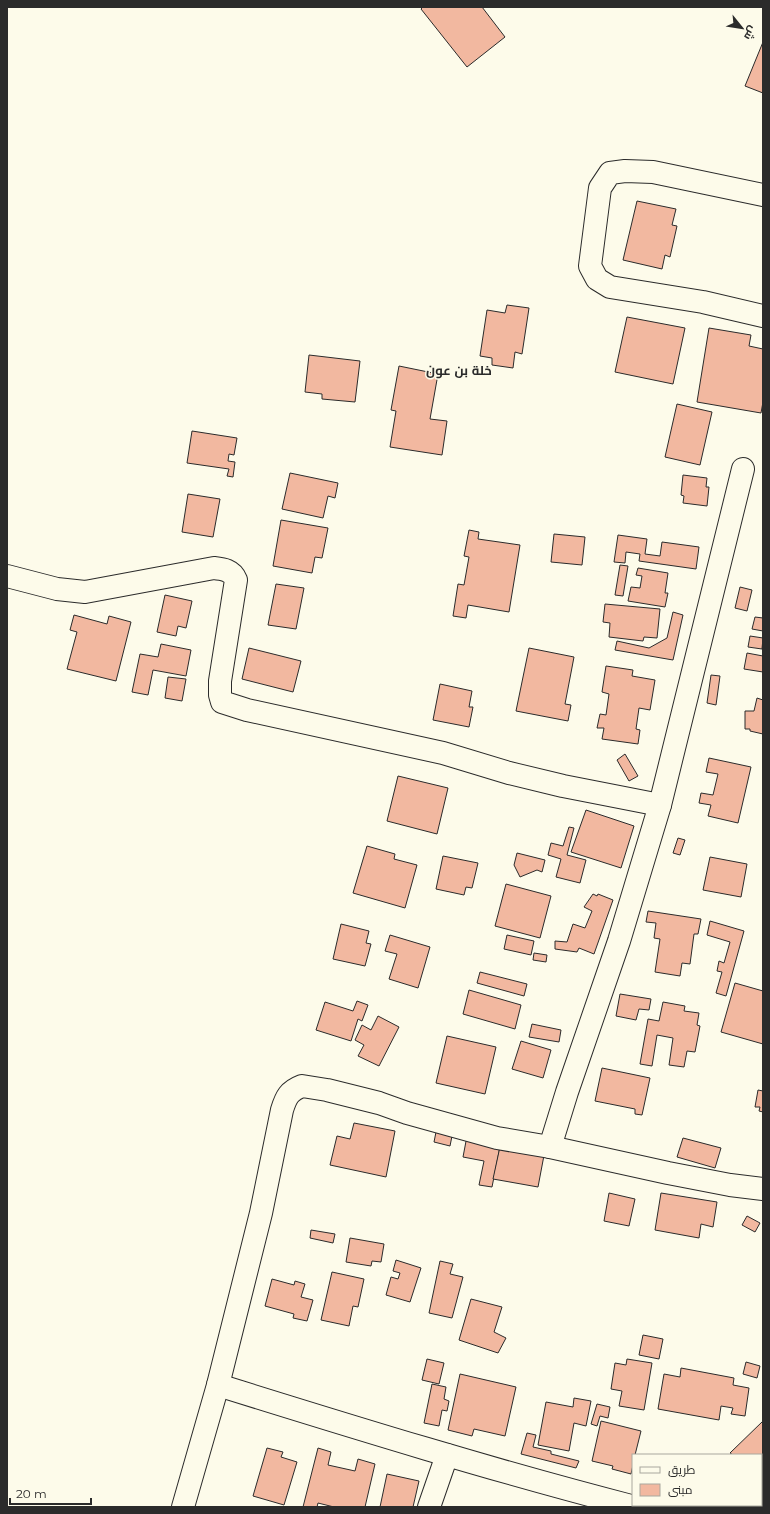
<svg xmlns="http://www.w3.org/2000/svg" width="770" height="1514" font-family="Montserrat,Cairo,sans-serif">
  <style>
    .building { fill: #f2b8a0; stroke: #2b2b2b }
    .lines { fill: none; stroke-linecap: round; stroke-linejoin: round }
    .minor-casing { stroke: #2b2b2b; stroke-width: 24 }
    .minor { stroke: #fdfbea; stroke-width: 22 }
    .labels { text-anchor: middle; stroke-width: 3; stroke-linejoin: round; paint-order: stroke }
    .quarter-label { font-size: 13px; font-weight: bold; fill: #2b2b2b; stroke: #fdfbea }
  </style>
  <rect width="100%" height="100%" fill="#fdfbea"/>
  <g class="building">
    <polygon points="423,7 482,7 505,37 467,67 421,9"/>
    <polygon points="763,42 763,93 745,86"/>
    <polygon points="637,201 676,209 672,225 677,226 670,257 665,255 662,269 623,260"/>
    <polygon points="507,305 529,308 522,354 515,352 513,368 492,365 492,358 480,356 487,310 505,313"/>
    <polygon points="627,317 685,328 673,384 615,372"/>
    <polygon points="709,328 751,335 749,346 763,349 763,402 761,413 697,402"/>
    <polygon points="309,355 360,361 355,402 322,399 322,394 305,392"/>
    <polygon points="399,366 438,374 430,419 447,421 442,455 390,447 396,411 391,410"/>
    <polygon points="677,404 712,412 700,465 665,457"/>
    <polygon points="192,431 237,438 234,455 229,454 228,461 235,462 233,477 227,476 229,469 187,463"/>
    <polygon points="290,473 338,483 335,498 328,496 323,518 282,509"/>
    <polygon points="683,475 707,478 706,487 709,487 707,506 683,503 684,496 681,495"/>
    <polygon points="188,494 220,499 213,537 182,532"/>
    <polygon points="281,520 328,528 322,558 315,557 312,573 273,566"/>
    <polygon points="469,530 479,532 478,539 520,545 509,612 468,605 466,618 453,616 458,584 464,585 469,557 464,556"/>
    <polygon points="554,534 585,537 582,565 551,562"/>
    <polygon points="618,535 647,539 645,554 660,556 662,542 699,547 696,569 639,561 640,554 626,552 625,563 614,562"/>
    <polygon points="620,565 628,566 623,596 615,595"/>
    <polygon points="638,568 668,573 665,593 668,593 665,607 628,601 631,587 640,588 642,576 636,575"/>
    <polygon points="276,584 304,588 296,629 268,625"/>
    <polygon points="740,587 752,590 747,611 735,608"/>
    <polygon points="165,595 192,601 186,628 178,626 176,636 157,632"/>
    <polygon points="605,604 660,609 657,638 644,637 643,641 609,637 610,623 603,622"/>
    <polygon points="673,612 683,615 673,660 615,650 617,641 649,648 667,638"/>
    <polygon points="74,615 107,624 109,616 131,622 116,681 67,669 77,632 70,630"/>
    <polygon points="755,617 763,618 763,631 752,629"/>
    <polygon points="750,636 763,638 762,649 748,647"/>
    <polygon points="161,644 191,650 186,676 153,670 148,695 132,692 140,654 158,657"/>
    <polygon points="249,648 301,661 293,692 242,679"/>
    <polygon points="529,648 574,657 565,704 571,705 568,721 516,711"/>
    <polygon points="747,653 763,656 763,672 744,669"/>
    <polygon points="606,666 633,670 632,676 655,680 650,710 639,708 636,729 640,730 638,744 602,739 604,728 597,728 600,714 606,715 609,694 602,692"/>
    <polygon points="711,675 720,676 716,705 707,703"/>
    <polygon points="168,677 186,679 182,701 165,698"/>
    <polygon points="440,684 472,691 469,707 473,707 469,727 433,720"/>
    <polygon points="757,698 763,700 763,734 750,731 750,729 745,729 745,711 754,711"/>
    <polygon points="625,754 638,776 629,781 617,760"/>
    <polygon points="709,758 751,767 738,823 708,816 711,805 699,803 701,793 713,795 718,774 706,772"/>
    <polygon points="398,776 448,788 437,834 387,821"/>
    <polygon points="586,810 634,826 621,868 571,852"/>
    <polygon points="569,827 574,828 567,855 586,860 580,883 556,877 561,859 548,855 551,843 563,846"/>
    <polygon points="678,838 685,840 680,855 673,853"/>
    <polygon points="367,846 395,854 394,859 417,865 405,908 353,893"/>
    <polygon points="517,853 545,860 542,872 537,870 520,877 514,865"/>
    <polygon points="443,856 478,863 472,888 466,887 464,895 436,889"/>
    <polygon points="710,857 747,864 741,897 703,890"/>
    <polygon points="506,884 551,896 540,938 495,926"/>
    <polygon points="593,894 597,896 598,894 613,900 594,954 579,948 577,952 555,949 555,941 567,942 573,924 585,928 592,911 584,907"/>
    <polygon points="648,911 701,919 698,934 694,934 690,964 682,963 680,976 655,972 660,939 654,938 656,923 646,922"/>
    <polygon points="710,921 744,931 726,996 716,993 722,972 717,971 719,961 724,963 730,942 707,935"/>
    <polygon points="341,924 369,931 366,943 371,944 365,966 333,959"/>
    <polygon points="390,935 430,947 418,988 389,979 397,954 385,951"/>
    <polygon points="507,935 534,941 531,955 504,949"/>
    <polygon points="534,953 547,955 546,962 533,960"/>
    <polygon points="480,972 527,984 524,996 477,983"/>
    <polygon points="735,983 763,991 763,1044 721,1032"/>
    <polygon points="469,990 521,1005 515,1029 463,1014"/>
    <polygon points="620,994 651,999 649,1010 639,1009 636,1020 616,1016"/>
    <polygon points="357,1001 368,1005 362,1021 358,1019 351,1041 316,1030 325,1002 353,1011"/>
    <polygon points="663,1002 685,1006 684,1011 699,1013 697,1025 700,1026 695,1052 687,1051 684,1067 669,1065 673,1038 657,1035 652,1066 640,1064 648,1019 659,1021"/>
    <polygon points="378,1016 399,1027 379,1066 358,1056 364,1045 355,1040 362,1025 371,1030"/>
    <polygon points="532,1024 561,1030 559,1042 529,1037"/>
    <polygon points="447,1036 496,1047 485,1094 436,1083"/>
    <polygon points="521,1041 551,1050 543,1078 512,1069"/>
    <polygon points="602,1068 650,1078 642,1115 635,1114 635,1109 595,1101"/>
    <polygon points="758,1090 763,1091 763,1112 759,1111 760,1107 755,1107"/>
    <polygon points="354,1123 395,1131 386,1177 330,1165 337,1136 350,1139"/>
    <polygon points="437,1127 453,1131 450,1146 434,1142"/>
    <polygon points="467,1136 501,1142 492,1187 479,1185 484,1161 463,1157"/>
    <polygon points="683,1138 721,1148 715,1168 677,1157"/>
    <polygon points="501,1142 545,1150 538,1187 493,1179"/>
    <polygon points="609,1193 635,1199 629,1226 604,1221"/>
    <polygon points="661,1193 717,1202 713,1227 701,1224 699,1238 655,1230"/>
    <polygon points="747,1216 760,1223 755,1232 742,1225"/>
    <polygon points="311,1230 335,1234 333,1243 310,1238"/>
    <polygon points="350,1238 384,1244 381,1262 372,1261 371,1266 346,1262"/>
    <polygon points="396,1260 421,1268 410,1302 386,1295 391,1277 398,1279 400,1273 393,1271"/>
    <polygon points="440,1261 453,1264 450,1274 463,1277 452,1318 429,1313"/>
    <polygon points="332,1272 364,1279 358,1307 353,1306 349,1326 321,1320"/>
    <polygon points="272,1279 294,1285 295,1281 305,1284 301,1297 313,1300 307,1321 293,1318 294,1314 265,1306"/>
    <polygon points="471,1299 502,1307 494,1332 506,1338 498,1353 459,1340"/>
    <polygon points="643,1335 663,1339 659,1359 639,1355"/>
    <polygon points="427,1359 444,1363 439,1384 422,1380"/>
    <polygon points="627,1359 652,1363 644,1410 619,1406 622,1391 611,1389 615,1363 626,1365"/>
    <polygon points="746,1362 760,1366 757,1378 743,1374"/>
    <polygon points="681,1368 734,1378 733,1385 749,1388 745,1416 731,1414 733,1408 721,1406 719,1420 658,1409 664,1374 680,1377"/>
    <polygon points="460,1374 516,1387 505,1436 474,1429 472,1436 448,1430"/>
    <polygon points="432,1384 446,1387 444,1399 449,1401 447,1411 442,1410 439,1426 424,1423"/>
    <polygon points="574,1398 591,1401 586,1426 574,1423 569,1451 538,1445 546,1402 573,1407"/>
    <polygon points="597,1404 610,1407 608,1418 600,1416 597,1426 591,1424"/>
    <polygon points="601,1421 641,1431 635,1455 633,1455 633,1465 631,1474 612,1469 613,1466 592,1461"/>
    <polygon points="763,1421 763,1486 761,1484 761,1455 733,1455 730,1453"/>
    <polygon points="527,1433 536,1435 533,1447 551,1451 551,1454 579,1461 576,1468 521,1454"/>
    <polygon points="267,1448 283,1452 281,1457 297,1462 284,1505 253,1496"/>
    <polygon points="318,1448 331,1452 328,1465 355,1471 358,1459 375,1464 365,1507 334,1507 318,1503 317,1507 303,1507"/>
    <polygon points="387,1474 419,1481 413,1507 380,1507"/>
  </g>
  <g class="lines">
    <defs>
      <g id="minor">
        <polyline points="763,195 653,172 625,171 610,173 600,188 590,266 597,279 610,287 703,302 763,316"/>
        <path d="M 7,576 L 57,589 L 85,592 L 214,568 C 223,569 232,570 236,580 L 220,681 L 220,695 L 222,702 L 247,710 L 443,753 L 509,773 L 563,786 L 660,805"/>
        <polyline points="550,1147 567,1092 619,941 660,805 743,469"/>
        <path d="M 218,1385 C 356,1428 495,1471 635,1507"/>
        <path d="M 183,1507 L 218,1385 L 261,1213 L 282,1110 C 286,1097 289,1091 302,1086 L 327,1090 L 379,1103 L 407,1113 L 497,1138 L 550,1147 L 668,1173 L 730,1185 L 763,1189"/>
        <polyline points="429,1507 447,1455"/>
      </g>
    </defs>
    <use href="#minor" class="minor-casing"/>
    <use href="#minor" class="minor"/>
  </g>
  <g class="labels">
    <g class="quarter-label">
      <text x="459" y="375">خلة بن عون</text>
    </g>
  </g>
  <rect width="770" height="1514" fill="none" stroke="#2b2b2b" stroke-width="16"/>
  <rect x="632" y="1454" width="130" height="52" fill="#fdfbea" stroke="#a9a89e"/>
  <rect x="640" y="1467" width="20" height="6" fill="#fdfbea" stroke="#a9a89e"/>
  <text x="668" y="1474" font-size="12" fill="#2b2b2b">طريق</text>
  <rect x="640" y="1484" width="20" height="12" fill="#f2b8a0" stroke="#a9a89e"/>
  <text x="668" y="1494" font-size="12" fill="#2b2b2b">مبنى</text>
  <g transform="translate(742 28) rotate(120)" stroke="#fdfbea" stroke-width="3" paint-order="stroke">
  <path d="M0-3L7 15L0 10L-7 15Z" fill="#2b2b2b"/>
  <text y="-6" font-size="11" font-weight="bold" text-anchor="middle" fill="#2b2b2b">ش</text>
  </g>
  <path d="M10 1498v6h81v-6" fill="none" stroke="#2b2b2b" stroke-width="2"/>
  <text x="16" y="1498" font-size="12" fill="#2b2b2b" stroke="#fdfbea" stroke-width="3" paint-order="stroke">20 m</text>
</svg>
